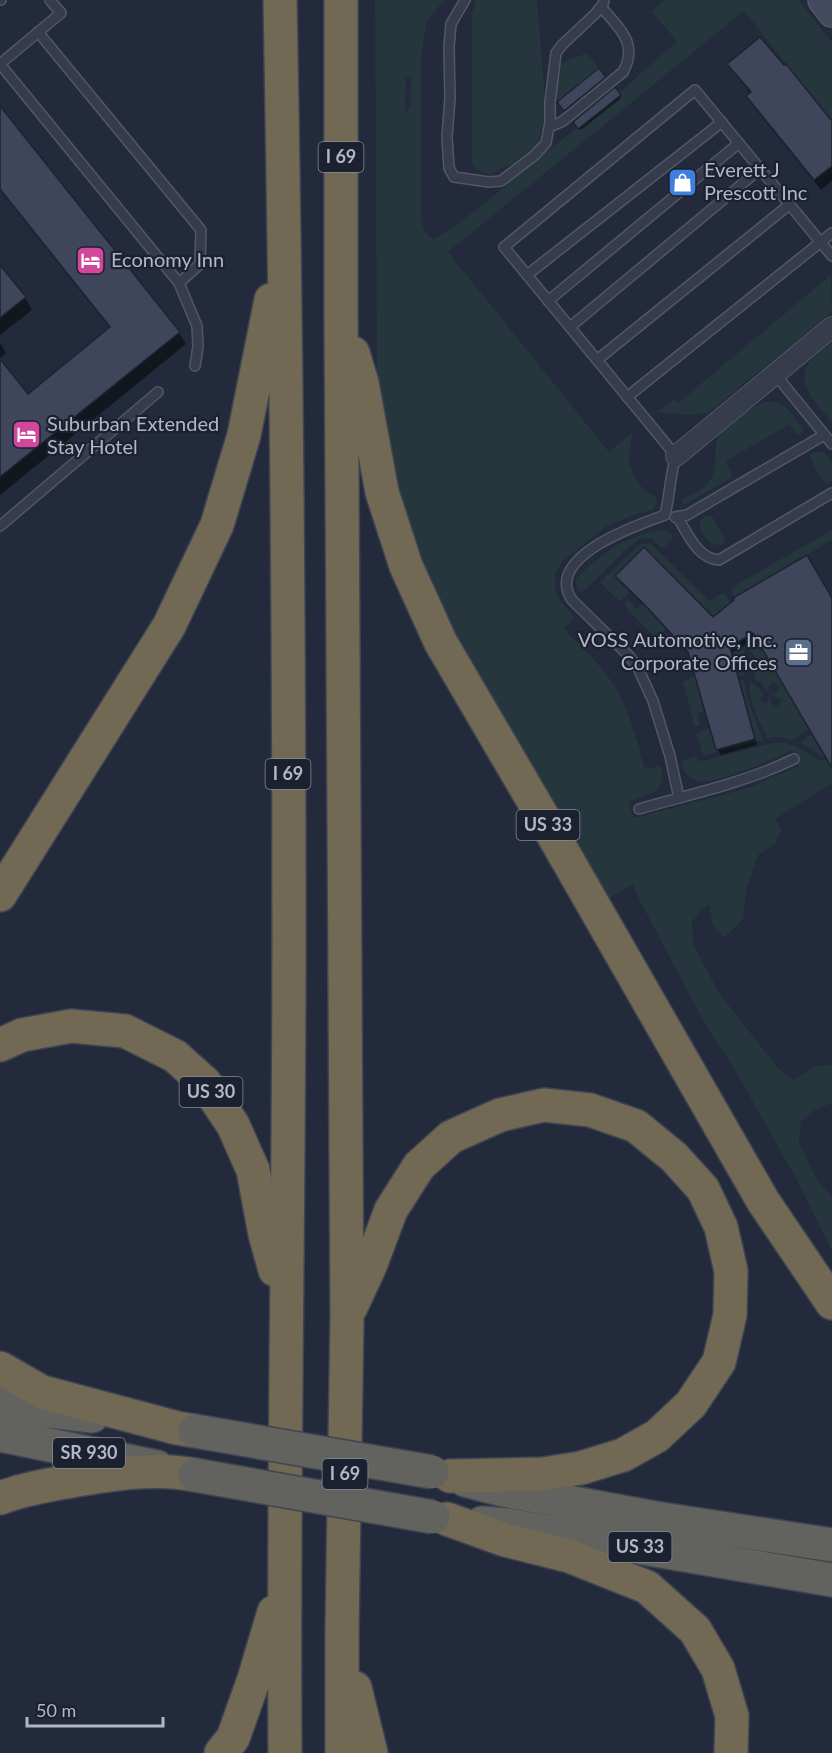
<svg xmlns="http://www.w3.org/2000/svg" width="832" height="1753" font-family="Lato,sans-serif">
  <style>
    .green { fill: #25363c; fill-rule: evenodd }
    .shadow { fill: #0007 }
    .building { fill: #3f465b; stroke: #1e2332; stroke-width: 1.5 }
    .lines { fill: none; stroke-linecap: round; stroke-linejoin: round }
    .service-casing { stroke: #525766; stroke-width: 12 }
    .minor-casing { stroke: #525766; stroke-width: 22 }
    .secondary-casing { stroke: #525766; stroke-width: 30 }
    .trunk-casing { stroke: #3f4453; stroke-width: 36 }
    .motorway-casing { stroke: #3f4453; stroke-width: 36 }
    .service { stroke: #363c4b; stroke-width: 9 }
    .minor { stroke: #363c4b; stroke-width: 20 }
    .secondary { stroke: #444a5e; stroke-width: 27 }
    .trunk { stroke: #62625f; stroke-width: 33 }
    .motorway { stroke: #716953; stroke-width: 33 }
    .trunk-bridge-casing { stroke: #3f4453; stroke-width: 36; stroke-linecap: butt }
    .trunk-bridge { stroke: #62625f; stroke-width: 33 }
    .labels { text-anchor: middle; stroke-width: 4.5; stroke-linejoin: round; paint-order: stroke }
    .shield { fill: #1c2130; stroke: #858a9a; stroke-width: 1.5 }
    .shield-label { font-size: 18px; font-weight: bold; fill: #b2b7c7 }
    .poi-label { font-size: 20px; fill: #b2b7c7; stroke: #1c2130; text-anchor: start }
  </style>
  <rect width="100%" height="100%" fill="#232a3b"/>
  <g class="green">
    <path d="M 375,0 L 445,0 L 433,13 L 426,25 L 421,59 L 421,208 C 422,221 421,233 434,239 L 461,222 L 578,127 L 579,128 L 620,95 L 619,93 L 677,41 L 651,11 L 664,0 L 798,0 L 832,42 L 832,121 L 744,11 L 448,252 L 609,452 L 632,433 C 632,441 629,449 629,457 C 630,474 641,491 656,497 L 656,503 L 653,510 L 633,515 L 605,527 L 561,563 L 555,575 L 555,590 L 561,602 L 573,616 L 573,619 L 564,629 C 581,646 600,664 614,685 C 630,711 637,741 645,769 L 659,766 L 662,769 C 666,793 647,795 628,802 L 634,818 L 745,789 L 799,766 L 792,750 C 774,759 717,785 698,781 C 688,779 682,770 681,761 L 696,756 L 698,760 L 703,761 L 777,742 C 795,743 806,752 820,761 L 832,758 L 832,783 L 775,819 L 782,829 L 775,844 L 758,855 L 747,887 L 743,919 L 724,938 L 713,926 L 709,905 L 701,909 L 692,923 L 694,946 L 719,993 L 778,1068 L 794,1080 L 815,1066 L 832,1065 L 832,1103 L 814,1110 L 801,1122 L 799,1143 L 816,1178 L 832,1197 L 832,1251 L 798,1182 L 732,1065 L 711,1034 L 689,994 L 640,901 L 633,884 L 609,898 L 460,641 L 425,569 L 402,512 L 377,393 ZM 411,76 L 410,108 L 405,112 L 406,78 L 408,78 Z"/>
    <polygon points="476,0 537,0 544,85 544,120 540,135 537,145 528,152 515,162 489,175 476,169 472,163 472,14"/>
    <polygon points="587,53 599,68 557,102 557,89 561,64 568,60"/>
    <polygon points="831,275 832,312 714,408 707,413 688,415 657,412 674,399 678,403"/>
    <path d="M 832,343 L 832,422 C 816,403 791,381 813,358 C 819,352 826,347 832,343 Z"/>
    <path d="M 767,401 C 785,401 793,415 803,428 L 801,435 L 796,434 L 790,424 L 726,461 L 732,474 L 731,478 L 686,504 L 683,504 L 682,502 L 684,497 C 699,494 714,482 715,465 C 716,456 714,447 718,438 C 723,427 756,404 767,401 Z"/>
    <path d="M 818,451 L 824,452 L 832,463 L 832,481 L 826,483 C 819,476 812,464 810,455 Z"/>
    <path d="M 707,515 L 712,516 L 725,540 L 722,545 C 709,547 698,533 700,520 Z"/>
    <polygon points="832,530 832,540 734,598 731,592 732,588 736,585"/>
    <path d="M 652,531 C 661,530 670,529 673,538 L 662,549 L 652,538 L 639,539 L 620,555 L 586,589 L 581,592 C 577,588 575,585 576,579 C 579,573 613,547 621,543 C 631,538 642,535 652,531 Z"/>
    <polygon points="650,543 709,601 721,594 725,594 730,603 716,619 644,547 615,576 630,591 621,601 619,601 600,582 636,548 642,544"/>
    <polygon points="629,600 637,609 643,603 665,627 663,634 656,638 627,609 625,604"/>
    <path d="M 756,638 L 809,729 L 792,740 L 780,737 L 767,738 C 759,721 749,702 749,682 L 751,681 L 765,695 L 760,699 L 765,704 L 769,700 L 767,698 L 769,697 L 771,699 L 769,701 L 776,707 L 782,700 L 771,694 L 773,692 L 775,694 L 780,688 L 774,682 L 768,688 L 770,690 L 768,692 L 763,687 L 764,685 L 760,681 L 758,683 L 754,678 C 757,657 757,661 746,644 Z"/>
    <path d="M 741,645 C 747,654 746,662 747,673 L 738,677 L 731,651 Z"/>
    <polygon points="695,675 705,711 697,713 700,725 695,727 683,683"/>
    <polygon points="744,680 748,700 763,740 703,756 696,733 710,728 739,681"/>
    <polygon points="812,734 825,756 824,757 800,742"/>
  </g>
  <g class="shadow">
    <polygon points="729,64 832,123 832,181 821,190 754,107 748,96 751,94 736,75"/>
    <polygon points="599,70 606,80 567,112 560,105"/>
    <polygon points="620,96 621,98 581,130 575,122"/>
    <polygon points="0,109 179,333 186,344 0,495 0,361 28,396 111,329 0,190"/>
    <polygon points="0,267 25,298 32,310 0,335"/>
    <polygon points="0,343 6,353 0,358"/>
    <polygon points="617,576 713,619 832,601 832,761 758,637 732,653 757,745 721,755 717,749 690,655 648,609 620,582"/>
  </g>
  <g class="building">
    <polygon points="760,37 784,65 786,64 832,121 832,166 814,180 746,96 751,92 727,64"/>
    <polygon points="599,68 606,77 564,111 557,102"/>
    <polygon points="615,87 621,95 578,129 573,122"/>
    <polygon points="0,106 180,332 0,477 0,359 28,394 110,327 0,189"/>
    <polygon points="0,265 26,297 0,318"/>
    <polygon points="644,547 713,617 734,600 733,598 807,555 832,598 832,768 753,633 730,647 755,739 716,750 688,652 643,603 615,576"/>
  </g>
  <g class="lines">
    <defs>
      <g id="service">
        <polyline points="0,0 1,0"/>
        <polyline points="50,0 61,13 0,64 179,283 197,326 198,347 195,366"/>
        <polyline points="465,0 451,24 449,47 450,98 447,137 449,168 454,177 489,182 501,181 535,155 546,143 550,122 550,102 556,53 562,45 595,14 603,4 604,0"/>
        <polyline points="38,32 201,230 200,264 179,283"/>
        <path d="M 550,125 L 554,125 L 563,121 L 623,72 C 639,43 619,28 601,7"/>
        <polyline points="527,275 722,122"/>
        <polyline points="548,301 739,143"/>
        <polyline points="570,327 760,169"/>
        <polyline points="597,360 789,205"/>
        <polyline points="775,374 832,444"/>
        <polyline points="627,397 832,233"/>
        <polyline points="675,517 687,515 824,435"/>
        <path d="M 678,518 C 688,534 698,559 719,560 L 832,493"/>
        <polyline points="0,526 158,392"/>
        <path d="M 679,798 L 670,756 L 653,701 L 637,666 L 628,655 L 572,600 C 543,557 637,525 665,515 C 670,495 670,475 676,456 L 504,247 L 695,90 L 832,256"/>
        <path d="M 639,809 C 691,794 744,783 794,759"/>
      </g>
      <polyline id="minor" points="676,456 832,327"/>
      <polyline id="secondary" points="822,0 832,13"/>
      <g id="trunk">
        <polyline points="0,1402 40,1410 92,1416"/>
        <polyline points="0,1435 157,1467"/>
        <polyline points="465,1480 503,1490 655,1518 832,1545"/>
        <polyline points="482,1523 508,1525 832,1580"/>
      </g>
      <g id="motorway">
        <path d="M 280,0 C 286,311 289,623 289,934 C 289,1207 283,1480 285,1753"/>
        <polyline points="341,0 341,314 347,1317 342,1632 342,1753"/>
        <polyline points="353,353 362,383 382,492 406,566 441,643 544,819 763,1201 832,1303"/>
        <polyline points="0,895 169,626 217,525 244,435 271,300"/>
        <polyline points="0,1045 22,1035 71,1026 125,1031 175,1056 205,1083 233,1125 253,1170 265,1234 275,1270"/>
        <polyline points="351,1307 370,1266 391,1210 419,1166 451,1137 500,1115 544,1105 590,1110 636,1126 674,1157 703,1189 721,1227 731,1271 730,1315 719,1362 691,1404 657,1436 623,1455 581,1468 543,1474 450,1476"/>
        <polyline points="0,1368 42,1392 177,1428 195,1431"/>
        <path d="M 0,1498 C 24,1489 47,1485 72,1481 C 112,1474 155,1467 195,1475"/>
        <polyline points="447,1519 505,1540 569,1556 647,1587 695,1630 718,1669 732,1716 731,1753"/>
        <polyline points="355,1688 371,1753"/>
        <polyline points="221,1753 233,1738 254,1679 274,1612"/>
      </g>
    </defs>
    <use href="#service" class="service-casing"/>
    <use href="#minor" class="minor-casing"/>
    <use href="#secondary" class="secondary-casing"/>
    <use href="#trunk" class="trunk-casing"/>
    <use href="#motorway" class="motorway-casing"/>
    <use href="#service" class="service"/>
    <use href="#minor" class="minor"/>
    <use href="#secondary" class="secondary"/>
    <use href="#trunk" class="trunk"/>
    <use href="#motorway" class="motorway"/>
    <defs>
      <g id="trunk-bridge">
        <polyline points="195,1431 432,1472"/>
        <polyline points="195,1475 433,1517"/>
      </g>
    </defs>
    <use href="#trunk-bridge" class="trunk-bridge-casing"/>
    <use href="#trunk-bridge" class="trunk-bridge"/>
  </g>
  <defs>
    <symbol id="shop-square" viewBox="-11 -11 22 22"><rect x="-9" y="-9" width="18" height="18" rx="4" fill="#3f7fe0" stroke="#1c2130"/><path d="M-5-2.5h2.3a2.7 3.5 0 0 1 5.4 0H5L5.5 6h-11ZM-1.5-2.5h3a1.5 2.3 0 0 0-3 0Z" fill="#fff"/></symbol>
    <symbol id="hotel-square" viewBox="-11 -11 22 22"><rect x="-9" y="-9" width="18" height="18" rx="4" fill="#d1479c" stroke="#1c2130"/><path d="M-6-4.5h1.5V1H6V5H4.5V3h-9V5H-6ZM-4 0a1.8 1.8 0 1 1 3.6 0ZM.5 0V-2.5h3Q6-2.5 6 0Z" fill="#fff"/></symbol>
    <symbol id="office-square" viewBox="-11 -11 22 22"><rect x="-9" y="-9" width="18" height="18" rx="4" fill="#5c6f8a" stroke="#1c2130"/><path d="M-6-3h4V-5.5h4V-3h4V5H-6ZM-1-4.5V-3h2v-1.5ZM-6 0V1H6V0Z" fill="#fff"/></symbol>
  </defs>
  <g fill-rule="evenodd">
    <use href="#shop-square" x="666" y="166" width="33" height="33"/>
    <use href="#hotel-square" x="74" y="244" width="33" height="33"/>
    <use href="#hotel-square" x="10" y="418" width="33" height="33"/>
    <use href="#office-square" x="782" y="636" width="33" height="33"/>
  </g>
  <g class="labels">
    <g class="shield">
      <rect x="318.5" y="142" width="45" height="30" rx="4.5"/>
      <rect x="265.5" y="759" width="45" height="30" rx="4.5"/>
      <rect x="516.5" y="810" width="63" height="30" rx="4.5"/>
      <rect x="179.5" y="1077" width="63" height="30" rx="4.5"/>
      <rect x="53" y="1438" width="72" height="30" rx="4.5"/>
      <rect x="322.5" y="1459" width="45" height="30" rx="4.5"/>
      <rect x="608.5" y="1532" width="63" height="30" rx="4.5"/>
    </g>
    <g class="shield-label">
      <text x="341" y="163">I 69</text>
      <text x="288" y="780">I 69</text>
      <text x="548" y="831">US 33</text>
      <text x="211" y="1098">US 30</text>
      <text x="89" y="1459">SR 930</text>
      <text x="345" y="1480">I 69</text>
      <text x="640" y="1553">US 33</text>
    </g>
    <g class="poi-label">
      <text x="704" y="177">Everett J<tspan x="704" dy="23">Prescott Inc</tspan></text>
      <text x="111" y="267">Economy Inn</text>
      <text x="47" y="431">Suburban Extended<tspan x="47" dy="23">Stay Hotel</tspan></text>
      <text x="777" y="647" text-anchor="end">VOSS Automotive, Inc.<tspan x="777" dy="23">Corporate Offices</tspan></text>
    </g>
  </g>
  <path d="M27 1717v9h136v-9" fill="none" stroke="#b2b7c7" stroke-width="3"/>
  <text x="36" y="1717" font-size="18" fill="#b2b7c7" stroke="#1c2130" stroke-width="4.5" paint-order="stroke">50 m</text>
</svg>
